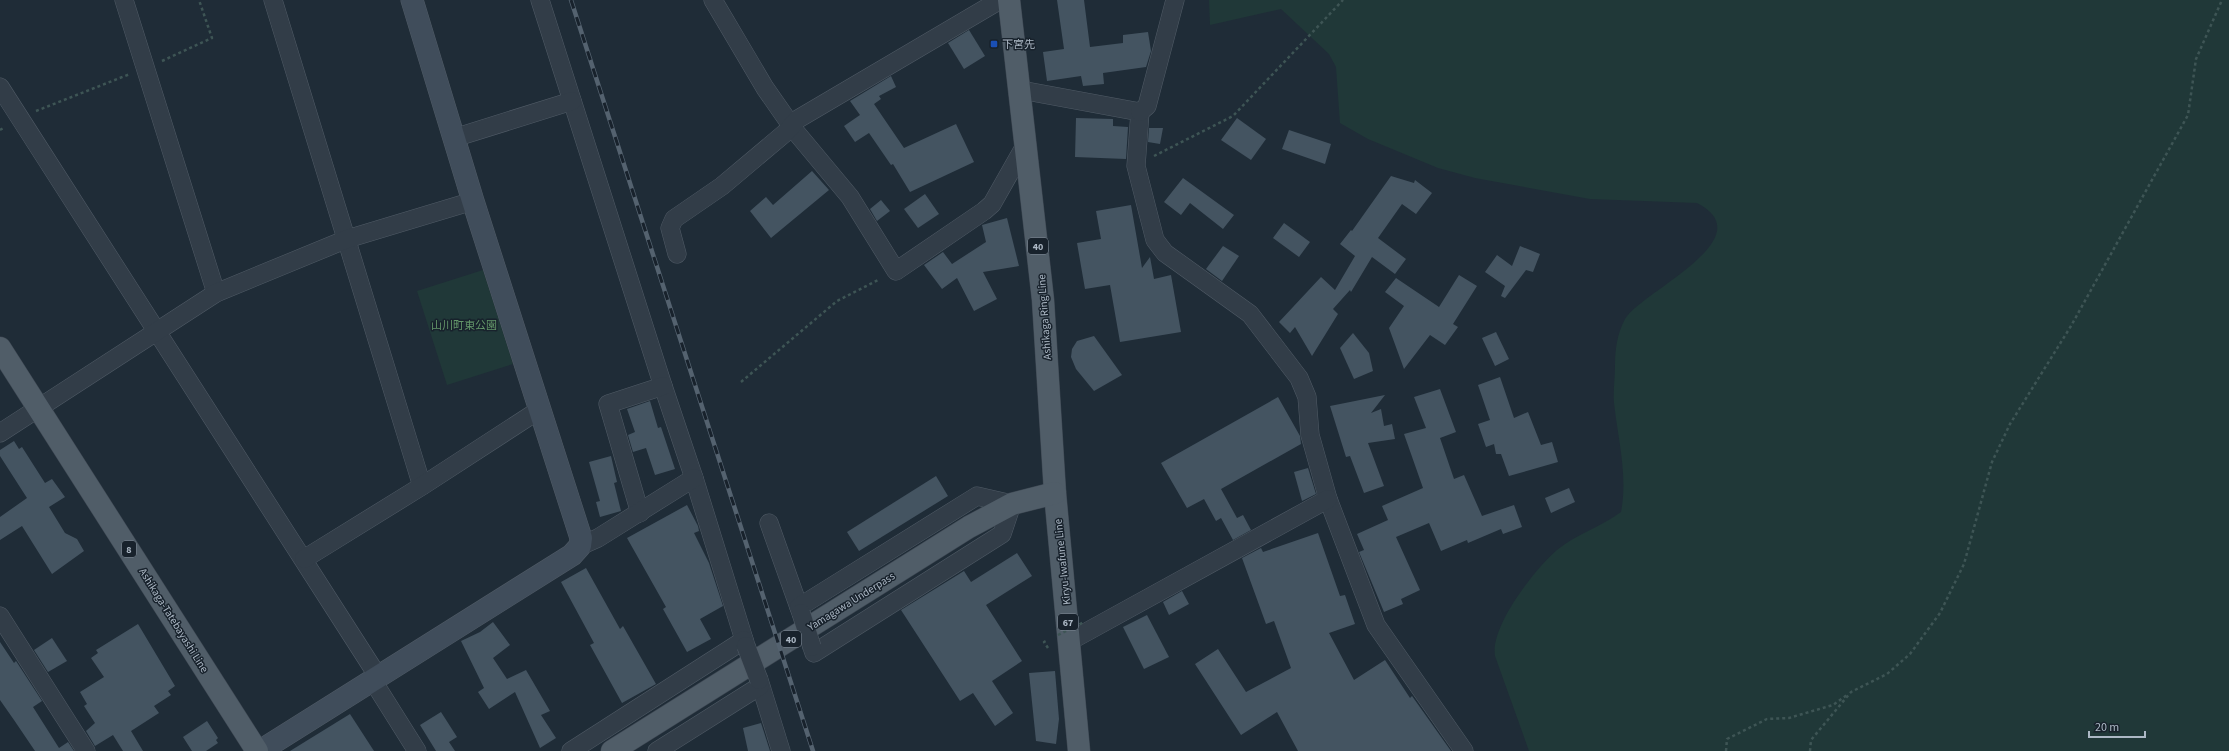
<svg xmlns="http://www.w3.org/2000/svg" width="2229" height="751" font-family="'Source Sans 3','Noto Sans JP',sans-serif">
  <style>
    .green { fill: #203838 }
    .building { fill: #445461 }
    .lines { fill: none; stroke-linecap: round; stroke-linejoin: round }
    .street-casing { stroke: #505b66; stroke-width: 19 }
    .secondary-casing { stroke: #505b66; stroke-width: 23 }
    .primary-casing { stroke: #3c4651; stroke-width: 23 }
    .path { stroke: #3e5555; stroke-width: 2.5; stroke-dasharray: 3 3; stroke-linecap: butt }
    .street { stroke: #323d48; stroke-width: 18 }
    .secondary { stroke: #404d5b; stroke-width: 22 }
    .primary { stroke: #505d68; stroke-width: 22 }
    .rail-casing { stroke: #54626f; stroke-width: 4.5 }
    .rail { stroke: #18222c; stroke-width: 3; stroke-dasharray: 9; stroke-linecap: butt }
    .street-bridge-casing { stroke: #505b66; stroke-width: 19; stroke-linecap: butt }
    .path-bridge { stroke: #3e5555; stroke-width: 2.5; stroke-dasharray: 3 3; stroke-linecap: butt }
    .street-bridge { stroke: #323d48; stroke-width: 18 }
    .transit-dot { fill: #1a4fb4; stroke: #18222c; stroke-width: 1.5 }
    .labels { text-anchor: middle; stroke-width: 3; stroke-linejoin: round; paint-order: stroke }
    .shield { fill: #18222c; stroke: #808b97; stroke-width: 1 }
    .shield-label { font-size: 10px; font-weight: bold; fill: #acb8c5 }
    .poi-label { font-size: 11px; fill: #acb8c5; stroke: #18222c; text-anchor: start }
    .street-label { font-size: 11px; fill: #acb8c5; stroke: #18222c }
    .park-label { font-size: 11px; fill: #639669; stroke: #18222c }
  </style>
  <rect width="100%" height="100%" fill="#1f2c37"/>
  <g class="green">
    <path d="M 1209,0 L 2229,0 L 2229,751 L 1529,751 L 1495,656 C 1490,626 1535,569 1557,550 C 1576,534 1601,527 1621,512 C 1628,476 1618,439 1614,403 C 1613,391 1615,378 1615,366 C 1615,350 1617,334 1625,319 C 1642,291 1765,238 1697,203 L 1590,199 L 1475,178 L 1438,168 L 1368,139 L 1340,123 L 1336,67 L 1329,54 L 1281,9 L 1210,25 Z"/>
    <polygon points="483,270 513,364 447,385 417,291"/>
  </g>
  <g class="building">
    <polygon points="1057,0 1084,0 1090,47 1123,43 1123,35 1148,32 1151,51 1146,67 1103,73 1104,84 1083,86 1081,76 1047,81 1043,52 1064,49"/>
    <polygon points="969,30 985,56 964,69 948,43"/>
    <polygon points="891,76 896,87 879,96 881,99 874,104 904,148 956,124 974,162 910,192 893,164 891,165 869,133 855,142 844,126 860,115 850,101"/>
    <polygon points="1076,118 1113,119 1113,126 1128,127 1126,159 1075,157"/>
    <polygon points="1237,118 1266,139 1251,160 1221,140"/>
    <polygon points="1149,128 1163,128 1160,144 1148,142"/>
    <polygon points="1289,130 1331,144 1325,164 1282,149"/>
    <polygon points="812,171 829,190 771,238 750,211 766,197 773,205"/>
    <polygon points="1391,176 1414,183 1415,180 1432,193 1416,214 1402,204 1378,238 1406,259 1395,274 1372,257 1351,292 1350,290 1333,309 1338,314 1312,356 1295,327 1290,333 1279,322 1321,277 1335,290 1355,256 1340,244 1351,230 1352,231"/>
    <polygon points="1183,178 1234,215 1223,229 1190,203 1181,215 1164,202"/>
    <polygon points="925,194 939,214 918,228 904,209"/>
    <polygon points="881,200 890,211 877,221 870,209"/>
    <polygon points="1131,205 1142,268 1150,257 1154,279 1171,275 1181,332 1120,342 1110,285 1085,289 1077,243 1101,239 1096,211"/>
    <polygon points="1007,218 1019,266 983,272 997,299 974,311 957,278 942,289 924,265 943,252 952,264 986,242 982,225"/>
    <polygon points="1284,223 1310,242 1299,257 1273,238"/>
    <polygon points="1223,246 1239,256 1222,281 1206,269"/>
    <polygon points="1520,246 1540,254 1533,272 1526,270 1505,298 1501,296 1505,286 1485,272 1497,255 1512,266"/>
    <polygon points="1459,275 1477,286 1453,324 1458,327 1445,345 1430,335 1404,369 1389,328 1404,306 1385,292 1396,278 1439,307"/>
    <polygon points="1496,332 1509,359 1495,366 1482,338"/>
    <polygon points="1353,333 1369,353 1373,371 1354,379 1340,348"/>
    <polygon points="1094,336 1122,375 1094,391 1076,369 1071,357 1072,349 1077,341"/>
    <polygon points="1500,377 1514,418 1528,412 1541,445 1552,442 1558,462 1509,476 1501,454 1496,454 1494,444 1486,447 1478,424 1490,420 1478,385"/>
    <polygon points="1440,389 1456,432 1440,438 1454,479 1464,475 1482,516 1514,505 1522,527 1503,534 1501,529 1468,543 1467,540 1441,551 1429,523 1396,537 1420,590 1401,599 1403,604 1384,612 1359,552 1364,550 1357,534 1388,520 1382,506 1423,488 1404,434 1426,428 1414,397"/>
    <polygon points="1385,395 1371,413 1381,409 1384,426 1392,424 1395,439 1368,443 1384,486 1364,493 1350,456 1346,457 1330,406"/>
    <polygon points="1278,397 1300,436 1301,444 1221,489 1237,518 1243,515 1251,530 1233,540 1221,518 1216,521 1204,499 1187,508 1161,463"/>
    <polygon points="650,401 658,428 661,427 675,469 655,475 646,448 633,452 628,435 635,432 627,409"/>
    <polygon points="14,441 19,449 22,447 45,483 52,479 65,497 49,507 65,533 77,539 84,551 52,574 22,526 0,540 0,517 27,498 0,456 0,450"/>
    <polygon points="611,456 617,482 614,483 621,511 600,517 596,502 600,501 589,462"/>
    <polygon points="1308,468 1316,494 1302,501 1294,472"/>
    <polygon points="936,476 948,496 859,551 847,532"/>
    <polygon points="1569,488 1575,502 1551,513 1545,498"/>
    <polygon points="687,505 698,526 699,531 694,533 709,563 723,606 700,619 711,639 687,652 663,609 666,607 627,538"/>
    <polygon points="1318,533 1340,596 1345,595 1355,624 1329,633 1354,680 1385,660 1410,698 1412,696 1451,751 1298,751 1277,712 1241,735 1195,664 1218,649 1246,692 1291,668 1274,621 1266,624 1242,558 1261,548 1263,552"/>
    <polygon points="1017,553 1032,576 986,605 1022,661 992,681 1013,713 995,726 973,693 960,701 901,610 964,571 971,582"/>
    <polygon points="586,568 620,629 623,626 656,684 622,703 590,645 594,643 561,582"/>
    <polygon points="1182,591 1189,604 1169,615 1163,602"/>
    <polygon points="1147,615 1169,657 1144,669 1123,627"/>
    <polygon points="493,622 510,645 493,658 507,679 526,670 550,711 541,715 556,738 540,748 515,692 489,709 478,692 484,688 461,641 480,632"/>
    <polygon points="138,624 175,686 168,691 171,695 154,706 159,713 131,731 143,751 123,751 113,735 95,746 86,731 95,723 84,706 87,704 80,692 104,677 91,658 98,653 96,650"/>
    <polygon points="52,638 67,661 48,672 34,650"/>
    <polygon points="0,642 14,663 16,661 42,701 33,707 59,748 68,742 74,751 35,751 14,720 0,700"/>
    <polygon points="1055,671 1059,719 1056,744 1036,741 1029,673"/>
    <polygon points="441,712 457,737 449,742 455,751 436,751 420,725"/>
    <polygon points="350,714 374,751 290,751"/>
    <polygon points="207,721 218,738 216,740 218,743 206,751 192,751 183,737"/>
    <polygon points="761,723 770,751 748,751 743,728"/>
  </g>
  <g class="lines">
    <defs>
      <g id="street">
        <polyline points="124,0 216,293"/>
        <polyline points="273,0 422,486"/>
        <polyline points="540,0 663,386 694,478 746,646"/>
        <polyline points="713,0 765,88 795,131 850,197 896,271 984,211 992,204 1026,144"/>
        <polyline points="0,87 379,678"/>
        <polyline points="1021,90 1140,112 1136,166 1155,240 1165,253 1250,314 1299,378 1307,397 1310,435 1328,499 1376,625 1464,751"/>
        <polyline points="1140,112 1147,106 1175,0"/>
        <polyline points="454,138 572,101"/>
        <polyline points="677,254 670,228 674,219 722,186 785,133 798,119 1000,0"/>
        <polyline points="0,433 216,293 347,239 473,201"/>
        <polyline points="640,513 608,404 663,386"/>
        <polyline points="769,523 801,613"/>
        <polyline points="580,546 598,538 694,478"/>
        <polyline points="304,559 422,486 539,410"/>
        <polyline points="799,607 977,496 1012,504 1002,534 814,653 812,647"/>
        <polyline points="0,616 86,751"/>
        <polyline points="1070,641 1328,499"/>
        <polyline points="759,680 781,751"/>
        <polyline points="373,681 417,751"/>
        <polyline points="571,751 744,640"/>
        <polyline points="657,751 760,686"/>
      </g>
      <polyline id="secondary" points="260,751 572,555 580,546 581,538 473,201 412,0"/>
      <g id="primary">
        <polyline points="1009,0 1043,300 1055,493 1079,751"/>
        <polyline points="0,348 257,751"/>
        <polyline points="612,751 969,527 1012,504 1055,493"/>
      </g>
    </defs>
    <use href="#street" class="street-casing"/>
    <use href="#secondary" class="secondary-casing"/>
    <use href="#primary" class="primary-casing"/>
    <g class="path">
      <polyline points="162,61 212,38 199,0"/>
      <polyline points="36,111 130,74"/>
      <polyline points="0,130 5,127"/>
      <polyline points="1154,156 1233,116 1343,0"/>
      <polyline points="741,382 837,301 880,279"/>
      <polyline points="1048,648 1044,642 1048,640"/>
      <polyline points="1726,751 1727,739 1767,719 1789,718 1833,705 1847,695"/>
      <polyline points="1810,751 1811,740 1851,692 1887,674 1910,654 1940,613 1964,564 1992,462 2010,424 2071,326 2188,115 2196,59 2222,0"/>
    </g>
    <use href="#street" class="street"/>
    <use href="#secondary" class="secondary"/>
    <use href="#primary" class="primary"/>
    <defs>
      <polyline id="rail" points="571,0 813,751"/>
    </defs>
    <use href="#rail" class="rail-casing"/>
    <use href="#rail" class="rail"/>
    <defs>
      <g id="street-bridge">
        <polyline points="801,613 812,647"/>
        <polyline points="746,646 759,680"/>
      </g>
    </defs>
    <use href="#street-bridge" class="street-bridge-casing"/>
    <polyline class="path-bridge" points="1058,635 1084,622"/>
    <use href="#street-bridge" class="street-bridge"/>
  </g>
  <rect class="transit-dot" x="990" y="40" width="8" height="8" rx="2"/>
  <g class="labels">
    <g class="shield">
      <rect x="1028" y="238" width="20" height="16" rx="3"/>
      <rect x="122" y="541" width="14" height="16" rx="3"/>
      <rect x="1058" y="614" width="20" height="16" rx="3"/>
      <rect x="781" y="631" width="20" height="16" rx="3"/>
    </g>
    <g class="shield-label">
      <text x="1038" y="250">40</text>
      <text x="129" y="553">8</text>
      <text x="1068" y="626">67</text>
      <text x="791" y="643">40</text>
    </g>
    <g class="poi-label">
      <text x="1002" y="48">下宮先</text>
    </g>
    <g class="street-label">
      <text transform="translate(1044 317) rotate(-94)" y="4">Ashikaga Ring Line</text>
      <text transform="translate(1062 562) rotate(-96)" y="4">Kiryu-Iwafune Line</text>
      <text transform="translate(851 601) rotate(-32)" y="4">Yamagawa Underpass</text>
      <text transform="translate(174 620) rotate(58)" y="4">Ashikaga-Tatebayashi Line</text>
    </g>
    <g class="park-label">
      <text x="464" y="329">山川町東公園</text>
    </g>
  </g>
  <path d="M2089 731v6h56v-6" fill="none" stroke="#acb8c5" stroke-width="2"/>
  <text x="2095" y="731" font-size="12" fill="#acb8c5" stroke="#18222c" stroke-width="3" paint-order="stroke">20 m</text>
</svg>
